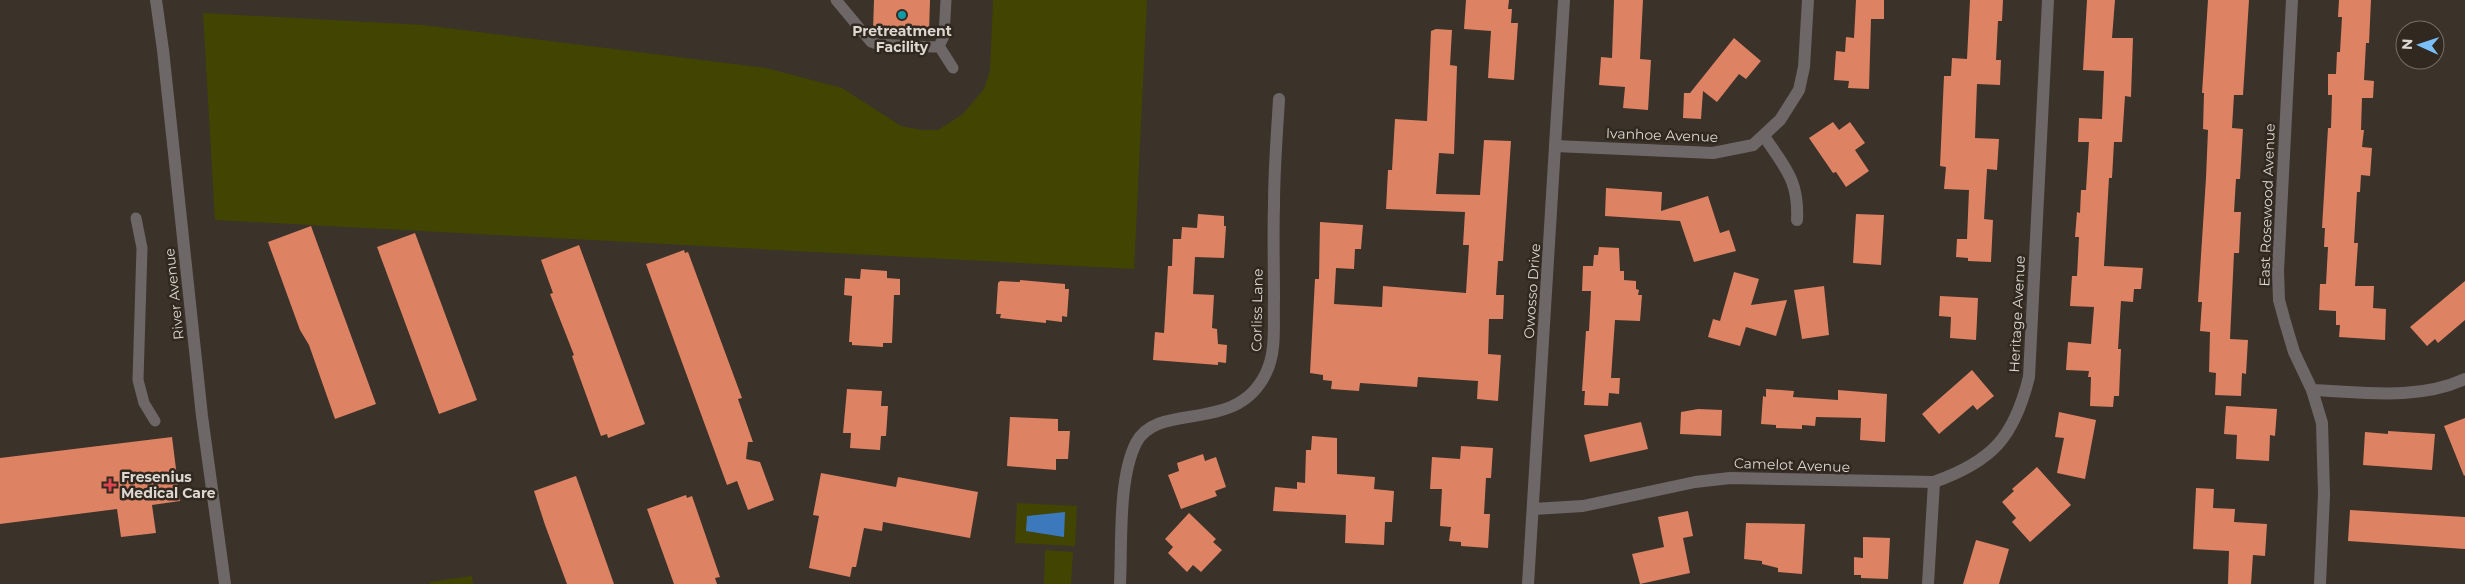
<svg xmlns="http://www.w3.org/2000/svg" width="2465" height="584" font-family="Montserrat,sans-serif">
  <style>
    .green { fill: #424502 }
    .water { fill: #3c79bc }
    .building { fill: #de8264 }
    .lines { fill: none; stroke-linecap: round; stroke-linejoin: round }
    .service { stroke: #6e6768; stroke-width: 11 }
    .minor { stroke: #6e6768; stroke-width: 12 }
    .tertiary { stroke: #6e6768; stroke-width: 12 }
    .culture-dot { fill: #0f9aa8; stroke: #31281f; stroke-width: 2 }
    .health-dot { fill: #e0444e; stroke: #31281f; stroke-width: 2 }
    .labels { text-anchor: middle; stroke-width: 5; stroke-linejoin: round; paint-order: stroke }
    .poi-label { font-size: 14px; font-weight: bold; fill: #ddd7d1; stroke: #31281f }
    .street-label { font-size: 14px; fill: #ddd7d1; stroke: #31281f }
  </style>
  <rect width="100%" height="100%" fill="#3b3229"/>
  <g class="green">
    <polygon points="993,0 1147,0 1134,269 215,220 203,13 423,25 766,68 842,88 901,126 921,130 938,130 963,114 984,89 990,71"/>
    <polygon points="1017,503 1077,506 1075,546 1015,543"/>
    <polygon points="1045,550 1073,552 1071,584 1044,584"/>
    <polygon points="472,576 473,584 430,584 430,582"/>
  </g>
  <polygon class="water" points="1065,512 1064,537 1026,531 1027,516"/>
  <g class="building">
    <polygon points="874,0 930,0 929,33 873,30"/>
    <polygon points="1466,0 1509,0 1508,9 1512,9 1511,23 1518,23 1514,80 1488,78 1491,31 1464,29"/>
    <polygon points="1614,0 1643,0 1640,59 1651,60 1648,110 1623,108 1625,87 1599,85 1601,57 1612,58"/>
    <polygon points="1856,0 1884,0 1884,19 1871,19 1869,89 1848,88 1849,81 1834,80 1836,51 1845,52 1846,37 1854,38"/>
    <polygon points="1970,0 2003,0 2002,21 1998,21 1996,60 2001,60 2000,85 1977,84 1975,138 1999,139 1997,170 1987,169 1984,219 1993,220 1991,262 1968,261 1968,258 1956,257 1957,239 1967,239 1969,190 1944,189 1946,167 1940,166 1944,76 1951,76 1952,58 1967,59"/>
    <polygon points="2087,0 2115,0 2112,38 2133,38 2131,97 2125,96 2122,142 2114,142 2112,178 2109,178 2104,266 2143,268 2141,289 2134,289 2133,302 2121,301 2118,349 2121,349 2119,396 2114,396 2113,407 2090,406 2091,377 2088,377 2089,371 2066,370 2068,342 2091,344 2094,307 2070,306 2072,276 2077,276 2079,237 2075,237 2077,212 2080,213 2081,190 2086,190 2089,142 2078,142 2079,118 2102,119 2104,71 2083,70"/>
    <polygon points="2208,0 2249,0 2243,95 2234,95 2232,128 2243,129 2240,179 2236,179 2234,212 2241,212 2239,253 2234,253 2230,339 2248,340 2246,374 2242,373 2241,396 2215,395 2216,373 2209,372 2210,332 2200,331 2202,302 2198,302 2206,178 2208,130 2203,129 2204,93 2202,93"/>
    <polygon points="2339,0 2371,0 2369,43 2366,43 2364,80 2374,81 2373,98 2362,98 2361,130 2364,130 2362,147 2372,148 2370,176 2361,175 2360,192 2357,192 2354,243 2358,243 2355,286 2374,286 2373,308 2386,309 2385,340 2339,337 2340,325 2336,325 2336,311 2319,310 2320,284 2326,284 2328,247 2324,247 2325,228 2322,228 2328,128 2331,128 2332,95 2328,95 2328,74 2336,74 2337,52 2340,52 2342,17 2338,17"/>
    <polygon points="1436,29 1452,30 1450,65 1457,66 1454,154 1439,153 1436,194 1480,195 1484,140 1511,141 1503,261 1498,261 1496,295 1504,295 1503,319 1489,319 1488,354 1501,355 1498,401 1477,399 1478,381 1418,377 1417,387 1360,383 1359,391 1331,389 1332,381 1323,380 1323,375 1310,373 1315,279 1319,279 1320,222 1363,225 1361,249 1355,249 1354,269 1336,268 1334,304 1382,307 1383,286 1466,293 1469,245 1463,245 1465,212 1386,209 1388,170 1392,170 1395,119 1427,121 1431,31"/>
    <polygon points="1734,38 1761,61 1746,79 1739,74 1717,102 1703,91 1701,119 1683,118 1684,93 1690,93"/>
    <polygon points="1833,122 1839,130 1850,122 1865,143 1855,150 1869,171 1846,187 1836,172 1833,173 1809,138"/>
    <polygon points="1606,188 1662,192 1661,211 1708,196 1720,233 1729,230 1736,251 1694,262 1680,221 1605,216"/>
    <polygon points="1198,214 1224,216 1224,226 1226,226 1224,258 1195,257 1193,294 1214,295 1212,328 1217,329 1218,344 1227,345 1226,363 1218,362 1218,365 1153,360 1155,332 1164,333 1168,266 1172,266 1173,239 1181,239 1182,227 1197,228"/>
    <polygon points="1856,214 1884,215 1881,265 1853,263"/>
    <polygon points="311,226 376,404 335,419 309,345 300,330 268,242"/>
    <polygon points="415,233 477,400 439,414 377,247"/>
    <polygon points="579,245 645,424 608,438 607,434 601,436 572,356 574,355 550,294 553,293 541,260"/>
    <polygon points="1599,247 1619,248 1620,271 1624,271 1624,280 1636,281 1636,289 1639,290 1638,295 1642,295 1640,321 1615,320 1611,378 1620,378 1619,394 1609,393 1608,406 1584,405 1585,391 1582,391 1586,331 1589,331 1591,291 1582,291 1583,266 1593,266 1594,255 1598,255"/>
    <polygon points="684,250 685,253 688,252 742,398 738,399 753,442 748,442 746,459 760,462 774,500 748,510 737,481 727,485 646,264"/>
    <polygon points="861,269 887,271 887,278 900,279 900,295 894,295 892,343 883,343 883,347 852,345 852,342 849,342 852,296 844,295 845,278 860,279"/>
    <polygon points="1734,272 1759,279 1751,305 1787,300 1776,336 1746,327 1740,346 1708,337 1713,319 1720,321"/>
    <polygon points="1020,280 1065,284 1065,289 1069,289 1067,317 1062,316 1062,322 1046,320 1046,323 1000,318 1001,314 996,314 998,283 1000,281 1020,282"/>
    <polygon points="2465,281 2465,320 2438,343 2435,339 2427,346 2410,327"/>
    <polygon points="1824,286 1829,335 1802,339 1794,290"/>
    <polygon points="1940,296 1978,298 1976,340 1950,338 1951,317 1939,316"/>
    <polygon points="1972,370 1994,396 1977,410 1973,405 1939,434 1922,414"/>
    <polygon points="847,389 882,391 881,406 888,406 886,436 881,436 880,450 850,448 851,433 843,433"/>
    <polygon points="1766,389 1794,391 1793,397 1838,400 1838,390 1887,394 1885,442 1860,440 1861,418 1816,417 1815,426 1802,425 1802,429 1776,428 1776,425 1761,424 1763,396 1766,397"/>
    <polygon points="2226,406 2277,409 2275,436 2270,435 2269,461 2236,459 2237,435 2224,434"/>
    <polygon points="1698,409 1722,410 1721,436 1680,434 1681,412"/>
    <polygon points="2059,412 2096,420 2085,479 2057,473 2064,438 2055,437"/>
    <polygon points="1010,417 1058,419 1058,431 1070,431 1068,459 1056,459 1056,470 1007,466"/>
    <polygon points="2465,418 2465,475 2464,476 2444,426"/>
    <polygon points="1641,422 1648,449 1590,462 1584,435"/>
    <polygon points="2388,431 2435,434 2432,470 2363,465 2365,432 2388,434"/>
    <polygon points="1312,436 1337,438 1337,474 1375,477 1374,489 1394,491 1392,522 1385,522 1384,545 1345,543 1346,515 1273,511 1275,487 1297,489 1297,482 1305,483 1306,450 1311,450"/>
    <polygon points="172,437 180,501 152,505 156,533 121,537 117,509 0,524 0,458"/>
    <polygon points="1461,446 1493,448 1491,478 1486,478 1484,514 1490,514 1488,548 1461,546 1461,542 1449,541 1451,527 1440,526 1442,489 1430,489 1432,457 1460,459"/>
    <polygon points="1203,454 1205,461 1216,457 1226,487 1215,491 1217,496 1181,509 1168,475 1179,471 1177,463"/>
    <polygon points="2037,467 2071,505 2030,542 2012,522 2016,518 2002,502 2014,491 2012,489"/>
    <polygon points="821,473 896,487 898,477 978,492 970,538 883,522 882,531 864,528 856,567 852,567 850,577 809,568 819,516 813,515"/>
    <polygon points="576,476 614,584 567,584 545,525 534,491"/>
    <polygon points="2196,488 2214,489 2213,508 2235,509 2234,522 2267,524 2265,556 2253,555 2251,584 2228,584 2229,551 2193,549"/>
    <polygon points="686,495 687,498 692,496 720,577 715,578 717,584 674,584 647,509"/>
    <polygon points="2350,510 2465,517 2465,549 2348,541"/>
    <polygon points="1688,511 1693,536 1683,538 1690,573 1640,584 1632,554 1664,547 1658,517"/>
    <polygon points="1189,513 1216,539 1213,542 1222,550 1201,572 1193,565 1187,572 1168,553 1173,547 1165,539"/>
    <polygon points="1746,523 1805,524 1802,574 1778,572 1778,568 1762,564 1762,561 1744,559"/>
    <polygon points="1863,537 1890,538 1888,579 1861,578 1861,575 1854,575 1854,557 1863,558"/>
    <polygon points="1976,540 2009,549 1999,584 1963,584"/>
  </g>
  <g class="lines">
    <g class="service">
      <polyline points="836,0 871,42 877,44 934,47 939,46 944,36 946,0"/>
      <polyline points="939,46 953,68"/>
      <polyline points="136,218 142,248 138,380 144,403 155,421"/>
    </g>
    <g class="minor">
      <polyline points="2292,0 2278,271 2279,300 2285,322 2294,352 2312,390 2322,423 2324,494 2320,584"/>
      <path d="M 1764,136 C 1785,168 1799,180 1797,220"/>
      <polyline points="1555,146 1713,153 1753,145 1780,120 1799,90 1804,67 1808,0"/>
      <path d="M 2312,390 C 2362,392 2418,401 2465,379"/>
      <polyline points="1533,509 1583,506 1695,482 1730,478 1934,482"/>
      <path d="M 1120,584 C 1122,543 1118,479 1136,443 C 1158,400 1236,436 1266,373 C 1277,351 1273,323 1274,299 C 1274,268 1273,236 1274,205 C 1274,169 1277,134 1279,99"/>
      <path d="M 1928,584 L 1934,482 C 1993,461 2014,437 2029,377 L 2048,0"/>
    </g>
    <g class="tertiary">
      <polyline points="156,0 163,50 202,416 225,584"/>
      <polyline points="1528,584 1564,0"/>
    </g>
  </g>
  <circle class="culture-dot" cx="902" cy="15" r="5"/>
  <path class="health-dot" d="M107.5 477.5h5v5h5v5h-5v5h-5v-5h-5v-5h5z"/>
  <g class="labels">
    <g class="poi-label">
      <text x="902" y="36">Pretreatment<tspan x="902" dy="16">Facility</tspan></text>
      <text x="121" y="482" text-anchor="start">Fresenius<tspan x="121" dy="16">Medical Care</tspan></text>
    </g>
    <g class="street-label">
      <text transform="translate(1662 135) rotate(2)" y="5">Ivanhoe Avenue</text>
      <text transform="translate(2267 205) rotate(-88)" y="5">East Rosewood Avenue</text>
      <text transform="translate(1532 291) rotate(-86)" y="5">Owosso Drive</text>
      <text transform="translate(174 294) rotate(-96)" y="5">River Avenue</text>
      <text transform="translate(1257 310) rotate(-89)" y="5">Corliss Lane</text>
      <text transform="translate(2017 314) rotate(-87)" y="5">Heritage Avenue</text>
      <text transform="translate(1792 465) rotate(2)" y="5">Camelot Avenue</text>
    </g>
  </g>
  <g transform="translate(2420 45) rotate(273)"><circle r="24" fill="#31281f" stroke="#766e66"/>
  <path d="M0-4L9 19L0 12L-9 19Z" fill="#7abff8"/>
  <text y="-8" font-size="14" font-weight="bold" text-anchor="middle" fill="#ddd7d1">N</text>
  </g>
</svg>
